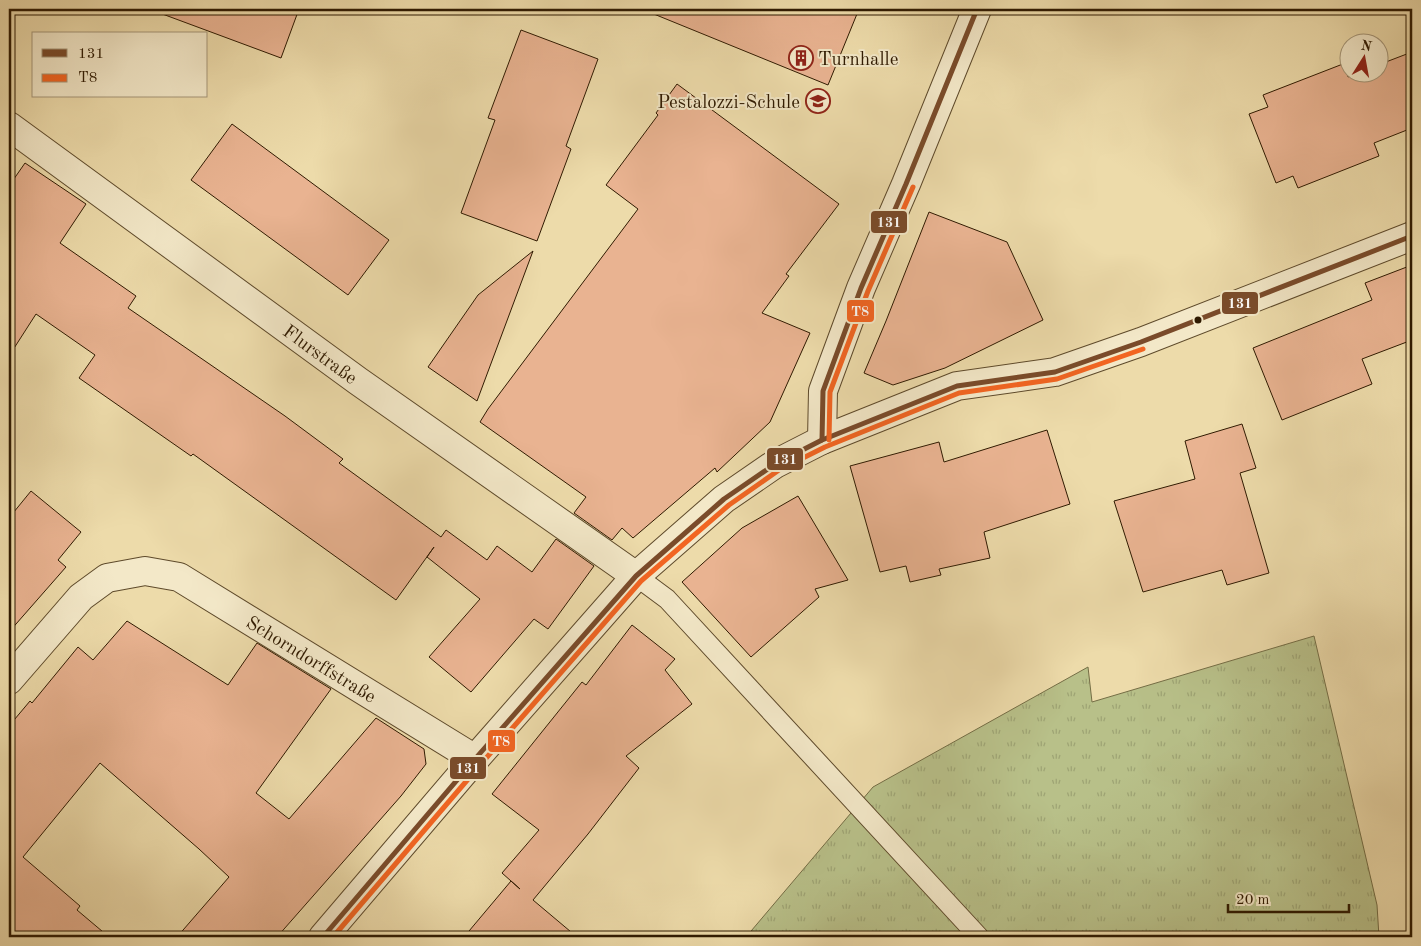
<svg xmlns="http://www.w3.org/2000/svg" width="1421" height="946" font-family="'Old Standard TT',serif">
  <style>
    .park { fill: url(#park-tufts); stroke: #746d45 }
    .building { fill: #e9b391; stroke: #2f1a01 }
    .lines { fill: none; stroke-linecap: round; stroke-linejoin: round }
    .service-casing { stroke: #5e4a2b; stroke-width: 21 }
    .minor-casing { stroke: #5e4a2b; stroke-width: 30 }
    .service { stroke: #f3e8c8; stroke-width: 19 }
    .minor { stroke: #f3e8c8; stroke-width: 28 }
    .bus-1-casing { stroke: #f3e8c8; stroke-width: 9 }
    .bus-2-casing { stroke: #f3e8c8; stroke-width: 9 }
    .bus-1 { stroke: #7a4b2a; stroke-width: 5 }
    .bus-2 { stroke: #f26522; stroke-width: 5 }
    .bus-dot { fill: #2f1a01; stroke: #f3e8c8; stroke-width: 2 }
    .labels { text-anchor: middle; stroke-width: 4; stroke-linejoin: round; paint-order: stroke }
    .poi-label { font-size: 19px; fill: #2f1a01; stroke: #f3e8c8; text-anchor: start }
    .street-label { font-size: 19px; fill: #2f1a01; stroke: #f3e8c8 }
    .line-badge { stroke: #f3e8c8; stroke-width: 2 }
    .badge-label { font-size: 14px; text-anchor: middle; font-weight: bold; fill: #fff }
  </style>
  <defs>
    <pattern id="park-tufts" width="24" height="20" patternUnits="userSpaceOnUse" patternTransform="scale(1.25)"><rect width="24" height="20" fill="#b8c089"/><path d="M3 7l-1-3M5 7V3M7 7l1-3M15 17l-1-3M17 17v-4M19 17l1-3" fill="none" stroke="#9ea474"/></pattern>
  </defs>
  <rect width="100%" height="100%" fill="#eddbaa"/>
  <filter id="stains"><feTurbulence type="fractalNoise" baseFrequency=".004" numOctaves="4"/><feColorMatrix values="0 0 0 0 .2 0 0 0 0 .09 0 0 0 0 .02 0 0 0 .5 -.17"/></filter>
  <radialGradient id="worn" r=".72"><stop offset=".6" stop-color="#630" stop-opacity="0"/><stop offset="1" stop-color="#630" stop-opacity=".3"/></radialGradient>
  <polygon class="park" points="1314,636 1377,905 1379,937 746,937 873,787 1088,667 1092,702"/>
  <g class="building">
    <polygon points="158,9 299,9 281,58 157,12"/>
    <polygon points="644,9 859,9 828,85 644,10"/>
    <polygon points="521,30 598,59 566,146 571,149 537,241 461,213 495,120 488,118"/>
    <polygon points="1412,52 1412,128 1374,143 1379,156 1298,188 1293,176 1276,183 1249,114 1268,107 1263,95 1348,62 1348,77 1359,72 1378,72 1378,65"/>
    <polygon points="677,84 839,204 786,274 789,276 762,313 810,333 770,422 717,472 715,468 633,538 622,528 612,540 574,513 586,497 480,422 488,409 638,209 606,185 658,115 656,113"/>
    <polygon points="232,124 389,240 348,295 191,180"/>
    <polygon points="25,163 86,204 60,243 136,296 128,308 285,416 343,459 339,463 441,537 446,530 487,560 497,546 532,572 556,539 594,566 548,629 534,619 471,692 429,657 480,599 427,557 434,547 396,600 193,454 191,456 79,378 95,355 36,314 9,356 9,186"/>
    <polygon points="929,212 1007,242 1043,320 945,368 893,385 864,373 886,321"/>
    <polygon points="533,251 477,401 428,367 478,295"/>
    <polygon points="1412,265 1412,340 1362,359 1372,384 1282,420 1253,348 1372,300 1365,283"/>
    <polygon points="1242,424 1256,468 1240,473 1269,573 1227,585 1222,570 1143,592 1114,501 1195,479 1185,441"/>
    <polygon points="1047,430 1070,504 984,532 990,558 939,569 941,575 910,582 906,566 880,572 850,466 939,442 944,462"/>
    <polygon points="31,491 81,532 58,560 66,567 9,632 9,518"/>
    <polygon points="798,496 848,580 815,589 819,597 751,657 682,582 742,528"/>
    <polygon points="127,621 228,685 257,643 331,689 256,793 289,819 376,718 424,749 426,764 401,796 277,937 177,937 229,877 199,849 100,763 23,857 80,906 77,910 109,937 9,937 9,726 30,701 32,703 78,647 93,660"/>
    <polygon points="632,625 675,659 665,670 692,704 626,756 639,768 588,834 533,900 577,937 464,937 511,881 520,889 502,873 539,830 492,794 582,682 586,685"/>
  </g>
  <g class="lines">
    <defs>
      <polyline id="service" points="636,576 667,599 979,937"/>
      <g id="minor">
        <path id="s1" d="M 9,126 L 358,381 L 636,576"/>
        <polyline points="822,440 823,391 861,288 906,184 977,9"/>
        <path id="s2" d="M 9,680 L 81,597 L 107,578 L 145,571 L 179,577 L 475,759"/>
        <polyline points="323,937 475,759 636,576 724,499 775,464 822,440 957,386 1055,372 1141,342 1412,236"/>
      </g>
    </defs>
    <use href="#service" class="service-casing"/>
    <use href="#minor" class="minor-casing"/>
    <use href="#service" class="service"/>
    <use href="#minor" class="minor"/>
    <defs>
      <g id="bus-1">
        <polyline points="822,440 823,391 861,288 906,184 977,9"/>
        <polyline points="323,937 475,759 636,576 724,499 775,464 822,440 957,386 1055,372 1141,342 1412,236"/>
      </g>
      <g id="bus-2">
        <polyline points="829,440 830,392 868,291 913,187"/>
        <polyline points="333,937 481,764 641,581 729,505 779,470 825,447 959,393 1057,379 1143,349"/>
      </g>
    </defs>
    <use href="#bus-1" class="bus-1-casing"/>
    <use href="#bus-2" class="bus-2-casing"/>
    <use href="#bus-1" class="bus-1"/>
    <use href="#bus-2" class="bus-2"/>
  </g>
  <defs>
    <symbol id="building-ring" viewBox="-11 -11 22 22"><circle r="9.5" fill="#f3e8c8" stroke="#8f2418" stroke-width="1.5"/><path d="M-4-6H4V6H1V3H-1V6H-4ZM-2.5-4.3h1.7v1.8h-1.7ZM.8-4.3h1.7v1.8H.8ZM-2.5-1h1.7V.8h-1.7ZM.8-1h1.7V.8H.8Z" fill="#8f2418"/></symbol>
    <symbol id="school-ring" viewBox="-11 -11 22 22"><circle r="9.5" fill="#f3e8c8" stroke="#8f2418" stroke-width="1.5"/><path d="M0-5L7-2L0 1L-7-2ZM-4 1L0 2.5L4 1V4Q0 6-4 4Z" fill="#8f2418"/></symbol>
  </defs>
  <g fill-rule="evenodd">
    <use href="#building-ring" x="787" y="44" width="28" height="28"/>
    <use href="#school-ring" x="804" y="87" width="28" height="28"/>
  </g>
  <circle class="bus-dot" cx="1198" cy="320" r="4.5"/>
  <g class="labels">
    <g class="poi-label">
      <text x="818" y="65">Turnhalle</text>
      <text x="800" y="108" text-anchor="end">Pestalozzi-Schule</text>
    </g>
    <g class="street-label">
      <text dy="7" stroke="none"><textPath href="#s1" startOffset="386">Flurstraße</textPath></text>
      <text dy="7" stroke="none"><textPath href="#s2" startOffset="371">Schorndorffstraße</textPath></text>
    </g>
  </g>
  <g class="line-badge">
    <rect x="870" y="210" width="38" height="24" rx="5" fill="#7a4b2a"/>
    <rect x="1221" y="291" width="38" height="24" rx="5" fill="#7a4b2a"/>
    <rect x="846" y="299" width="29" height="24" rx="5" fill="#f26522"/>
    <rect x="766" y="447" width="38" height="24" rx="5" fill="#7a4b2a"/>
    <rect x="487" y="729" width="29" height="24" rx="5" fill="#f26522"/>
    <rect x="449" y="756" width="38" height="24" rx="5" fill="#7a4b2a"/>
  </g>
  <g class="badge-label">
    <text x="889" y="227">131</text>
    <text x="1240" y="308">131</text>
    <text x="860" y="316">T8</text>
    <text x="785" y="464">131</text>
    <text x="501" y="746">T8</text>
    <text x="468" y="773">131</text>
  </g>
  <rect width="1421" height="946" fill="none" stroke="#eddbaa" stroke-width="30"/>
  <rect x="10" y="10" width="1401" height="926" fill="none" stroke="#2f1a01" stroke-width="2.5"/>
  <rect x="15" y="15" width="1391" height="916" fill="none" stroke="#2f1a01"/>
  <rect x="32" y="32" width="175" height="65" fill="#f3e8c8" stroke="#a59678"/>
  <rect x="42" y="49" width="25" height="8" fill="#7a4b2a" stroke="#a59678"/>
  <text x="78" y="58" font-size="15" fill="#2f1a01">131</text>
  <rect x="42" y="74" width="25" height="8" fill="#f26522" stroke="#a59678"/>
  <text x="78" y="82" font-size="15" fill="#2f1a01">T8</text>
  <g transform="translate(1364 58) rotate(11)"><circle r="24" fill="#f3e8c8" stroke="#a59678"/>
  <path d="M0-4L9 19L0 12L-9 19Z" fill="#8f2418"/>
  <text y="-8" font-size="14" font-weight="bold" text-anchor="middle" fill="#2f1a01">N</text>
  </g>
  <path d="M1228 904v8h121v-8" fill="none" stroke="#2f1a01" stroke-width="2.5"/>
  <text x="1236" y="904" font-size="15" fill="#2f1a01" stroke="#f3e8c8" stroke-width="4" paint-order="stroke">20 m</text>
  <rect width="100%" height="100%" filter="url(#stains)"/>
  <rect width="100%" height="100%" fill="url(#worn)"/>
</svg>
